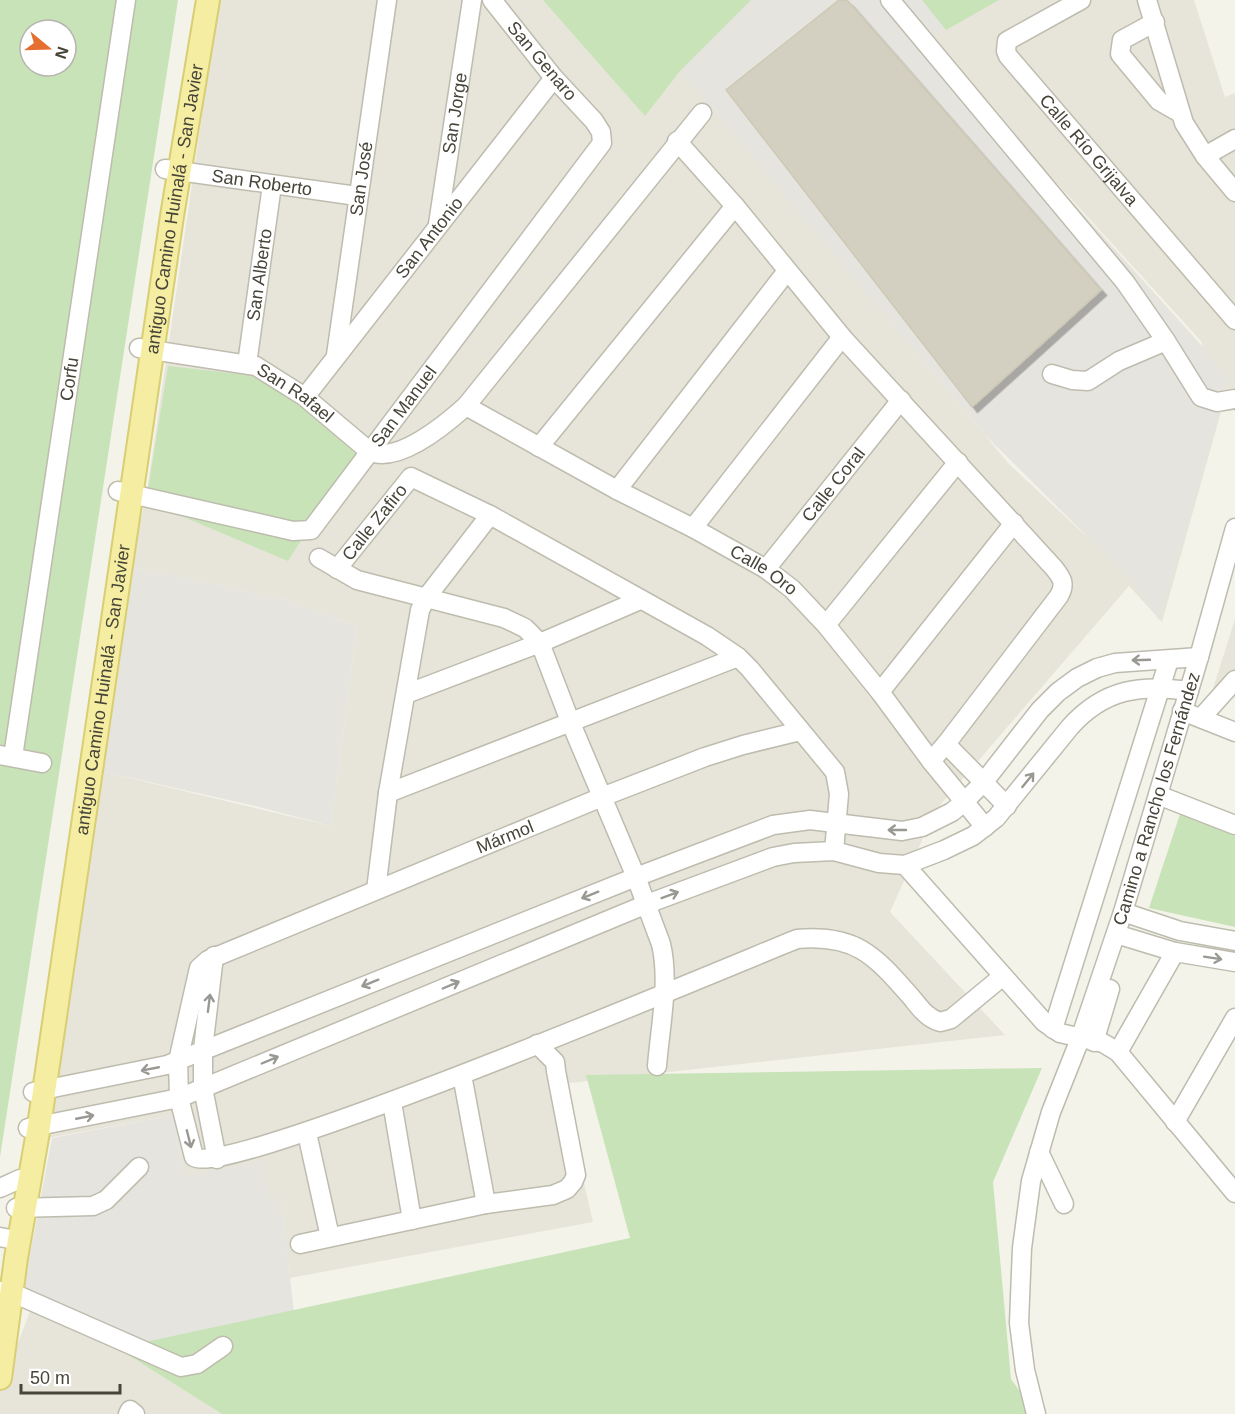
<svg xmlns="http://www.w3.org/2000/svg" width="1235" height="1414" font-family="Arial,sans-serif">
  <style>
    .residential { fill: #e7e5d9; fill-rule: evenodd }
    .industrial { fill: #e6e4df }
    .green { fill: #c7e3b7; fill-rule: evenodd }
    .building { fill: #d4d0c1; stroke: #cec9b5; stroke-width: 1.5; filter: url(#shadow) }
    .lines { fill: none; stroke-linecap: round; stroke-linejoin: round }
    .minor-casing { stroke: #bebcae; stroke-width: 21 }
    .major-casing { stroke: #d8ce73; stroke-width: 26 }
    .minor { stroke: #fff; stroke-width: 18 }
    .major { stroke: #f4eda2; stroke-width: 22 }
    .oneway { stroke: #9a9892 }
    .labels { text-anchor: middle; stroke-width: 4.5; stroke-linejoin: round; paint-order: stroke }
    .street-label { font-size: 18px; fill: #474439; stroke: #fff }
  </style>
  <defs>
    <filter id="shadow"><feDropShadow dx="5.5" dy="5.5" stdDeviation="0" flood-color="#0004"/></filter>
  </defs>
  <rect width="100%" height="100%" fill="#f3f3ea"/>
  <g class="residential">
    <path d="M 219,0 L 1194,0 L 1225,97 L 1235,93 L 1235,412 L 1226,394 L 1162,622 L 1129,586 L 935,811 L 890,912 L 1005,1035 L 561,1084 L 593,1222 L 290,1278 L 281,1199 L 269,1200 L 184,1177 L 174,1115 L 42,1139 L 100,771 L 331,826 L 357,626 L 281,598 L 128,567 L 146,498 ZM 707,102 L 1088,538 L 1009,464 ZM 1022,145 L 1201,341 L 1203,347 L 1022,146 Z"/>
    <polygon points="1235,619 1235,698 1213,689"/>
    <polygon points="31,1309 117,1348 222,1414 0,1414 0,1389"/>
  </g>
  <g class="industrial">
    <polygon points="751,0 922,0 946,30 921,37 1230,378 1159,620 1133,582 985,435 680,71"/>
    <polygon points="128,567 281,598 357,626 331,826 259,807 100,771"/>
    <polygon points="174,1115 184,1176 264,1161 269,1199 281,1198 303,1392 117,1348 22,1297 52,1138"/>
  </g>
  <g class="green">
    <path d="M 0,0 L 178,0 L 0,1157 ZM 30,30 L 66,30 L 66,66 L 30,66 Z"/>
    <polygon points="543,0 751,0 680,71 645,116"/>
    <polygon points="922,0 999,0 946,30"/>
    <polygon points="168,366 266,377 356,454 288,561 146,501"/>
    <polygon points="1180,814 1235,836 1235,927 1149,908"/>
    <polygon points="1042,1068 993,1182 1011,1379 1036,1414 222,1414 117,1348 630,1238 586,1075"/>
  </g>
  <polygon class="building" points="839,0 847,0 1101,290 972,407 726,90"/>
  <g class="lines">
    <defs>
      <g id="minor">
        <polyline points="890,0 1125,282 1166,341 1201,397 1217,402 1235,399"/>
        <path id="s1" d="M 1081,0 L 1007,41 L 1006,51 L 1008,56 L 1235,320"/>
        <polyline points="1147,0 1184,123 1205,156 1235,192"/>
        <polyline points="1155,22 1122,40 1120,54 1159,101 1180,113"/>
        <path d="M 677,141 L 735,206 L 842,337 L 1054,568 C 1062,578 1066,584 1059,596 L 946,744 L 931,761"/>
        <polyline points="1205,156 1235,139"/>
        <path id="s2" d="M 165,169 L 357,196"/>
        <path id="s3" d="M 438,224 L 472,0"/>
        <path id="s4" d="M 139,348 L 256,366 L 305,397 L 369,451 C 397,465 446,424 466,406 L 702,113"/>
        <path id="s5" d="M 336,355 L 387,0"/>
        <path id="s6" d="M 247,364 L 272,185"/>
        <polyline points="1052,374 1072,380 1088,381 1119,361 1166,341"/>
        <path id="s7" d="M 305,397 L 554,78"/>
        <path id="s8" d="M 466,406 L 617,490 L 693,528 L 766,569 L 792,589 L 826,625 L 880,692 L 931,761 L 985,827"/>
        <polyline points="539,447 735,206"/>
        <polyline points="617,490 787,271"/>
        <path id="s9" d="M 118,491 L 293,531 L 311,530 L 602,143 L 601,132 L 594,121 L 554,78 L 492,0"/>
        <polyline points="693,528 842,337"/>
        <path d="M 319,558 L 357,580 L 504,618 L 525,628 L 540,643 L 570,721 L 636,877 L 661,944 C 670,982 660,1027 657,1066"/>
        <path id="s10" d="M 337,569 L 411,477 L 490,515 L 707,636 L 738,657 L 750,669 L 835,772 L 839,794 L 834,851"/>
        <path id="s11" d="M 766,569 L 901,400"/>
        <polyline points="826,625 958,462"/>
        <polyline points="880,692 1014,523"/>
        <polyline points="406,694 540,643 640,600"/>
        <polyline points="1182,711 1235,732"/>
        <polyline points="1201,718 1235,680"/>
        <path d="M 800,731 L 743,745 L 705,757 L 602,797 L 208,960 L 199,968 L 178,1061 L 179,1098 L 194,1157 C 224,1180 730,966 797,939 C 857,934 875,956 912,998 C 920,1008 927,1018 940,1022 L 951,1019 L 1003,976"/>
        <polyline points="946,744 1007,806"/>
        <polyline points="0,755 42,763"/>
        <path id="s12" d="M 13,757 L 126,0"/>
        <polyline points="388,793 738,657"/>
        <polyline points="1158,795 1235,825"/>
        <polyline points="905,865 1044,1022 1060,1033 1103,1043 1118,1052 1235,1193"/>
        <polyline points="376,890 388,793 420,610 426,598 490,515"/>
        <polyline points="1123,912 1180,931 1235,941"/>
        <polyline points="1116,934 1175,952 1235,962"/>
        <polyline points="214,956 203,1049 203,1088 217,1159"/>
        <polyline points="1053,1029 1169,660"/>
        <polyline points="1094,1042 1110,989"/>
        <polyline points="1118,1052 1175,952"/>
        <polyline points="462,1075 486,1204"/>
        <polyline points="33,1092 167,1065 636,877 773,825 810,820 902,831 922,827 952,812 964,802 983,783 1040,710 1058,692 1077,678 1097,668 1115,663 1199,657"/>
        <polyline points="392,1102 412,1220"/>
        <polyline points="1175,1122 1235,1018"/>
        <path d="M 28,1128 L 179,1098 L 647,904 L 773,857 L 794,853 L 834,851 L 879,863 L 905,865 L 944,850 L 973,836 L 996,818 L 1070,727 C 1104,689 1140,684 1189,691"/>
        <polyline points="307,1133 330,1237"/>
        <polyline points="1039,1152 1064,1204"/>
        <polyline points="0,1188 20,1179"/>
        <polyline points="16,1208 93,1206 106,1200 139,1167"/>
        <polyline points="0,1237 10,1239"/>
        <polyline points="300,1244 486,1204 553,1195 567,1189 573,1182 576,1175 556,1071 555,1062 537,1044"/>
        <polyline points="0,1291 22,1297 181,1367 197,1364 223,1346"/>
        <polyline points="128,1414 130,1410 135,1414"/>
        <path id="s13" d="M 1036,1414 L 1025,1370 L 1019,1323 L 1022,1248 L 1031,1181 L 1051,1112 L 1080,1039 L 1123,912 L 1199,657 L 1235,528"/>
      </g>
      <g id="major">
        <path id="s14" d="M 0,1378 L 16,1258 L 39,1126 L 172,216 L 208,0"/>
      </g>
    </defs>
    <use href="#minor" class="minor-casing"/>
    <use href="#major" class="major-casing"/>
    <use href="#minor" class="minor"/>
    <use href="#major" class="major"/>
  </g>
  <defs><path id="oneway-shaft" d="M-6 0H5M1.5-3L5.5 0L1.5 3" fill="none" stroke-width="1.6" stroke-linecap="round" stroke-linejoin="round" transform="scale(1.5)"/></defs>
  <g class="oneway">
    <use href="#oneway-shaft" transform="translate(1141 660) rotate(178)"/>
    <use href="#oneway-shaft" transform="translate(1028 780) rotate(-51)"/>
    <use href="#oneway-shaft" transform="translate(897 830) rotate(-180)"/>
    <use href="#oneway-shaft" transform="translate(590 895) rotate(158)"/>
    <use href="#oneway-shaft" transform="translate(670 895) rotate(-20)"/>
    <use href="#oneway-shaft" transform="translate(1213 958) rotate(9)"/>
    <use href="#oneway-shaft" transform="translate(370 983) rotate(158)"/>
    <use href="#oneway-shaft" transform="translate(451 985) rotate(-23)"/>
    <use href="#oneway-shaft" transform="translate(209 1003) rotate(-83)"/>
    <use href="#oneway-shaft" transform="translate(270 1060) rotate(-23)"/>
    <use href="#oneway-shaft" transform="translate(150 1069) rotate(169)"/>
    <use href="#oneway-shaft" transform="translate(85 1117) rotate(-11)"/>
    <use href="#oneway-shaft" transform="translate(189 1139) rotate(76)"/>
  </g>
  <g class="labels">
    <g class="street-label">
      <text transform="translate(542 61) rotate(50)" y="6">San Genaro</text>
      <text dy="6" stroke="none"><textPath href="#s3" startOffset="112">San Jorge</textPath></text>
      <text dy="6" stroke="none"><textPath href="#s1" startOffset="224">Calle Río Grijalva</textPath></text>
      <text dy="6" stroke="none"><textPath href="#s5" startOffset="178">San José</textPath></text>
      <text dy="6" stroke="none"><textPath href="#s2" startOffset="98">San Roberto</textPath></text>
      <text dy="6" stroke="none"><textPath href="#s14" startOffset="1182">antiguo Camino Huinalá - San Javier</textPath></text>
      <text dy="6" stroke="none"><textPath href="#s7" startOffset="202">San Antonio</textPath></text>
      <text dy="6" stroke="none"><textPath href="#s6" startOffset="90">San Alberto</textPath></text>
      <text dy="6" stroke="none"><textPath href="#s12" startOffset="382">Corfu</textPath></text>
      <text dy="6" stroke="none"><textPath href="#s4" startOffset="166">San Rafael</textPath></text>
      <text dy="6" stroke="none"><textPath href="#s9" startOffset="352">San Manuel</textPath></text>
      <text dy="6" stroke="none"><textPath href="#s11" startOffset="108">Calle Coral</textPath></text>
      <text dy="6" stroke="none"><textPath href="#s10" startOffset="60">Calle Zafiro</textPath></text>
      <text dy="6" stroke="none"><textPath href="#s8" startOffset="340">Calle Oro</textPath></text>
      <text dy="6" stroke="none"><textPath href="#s14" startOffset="696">antiguo Camino Huinalá - San Javier</textPath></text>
      <text dy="6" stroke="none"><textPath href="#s13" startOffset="638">Camino a Rancho los Fernández</textPath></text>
      <text transform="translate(505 837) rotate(-22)" y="6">Mármol</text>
    </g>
  </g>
  <g transform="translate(48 48) rotate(109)"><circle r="28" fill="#ffffff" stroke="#b5b4b0" stroke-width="1.5"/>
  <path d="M0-4.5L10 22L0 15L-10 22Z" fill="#e56f30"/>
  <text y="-9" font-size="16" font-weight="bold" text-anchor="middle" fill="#474439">N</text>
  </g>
  <path d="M21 1384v9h99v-9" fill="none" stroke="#474439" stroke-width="3"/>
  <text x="30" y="1384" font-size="18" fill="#474439" stroke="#ffffff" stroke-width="4.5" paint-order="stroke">50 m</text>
</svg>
